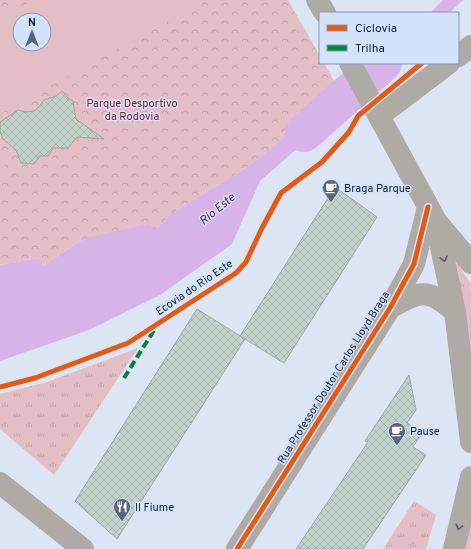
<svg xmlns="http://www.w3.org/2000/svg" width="471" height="549" font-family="Overpass,sans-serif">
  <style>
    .grass { fill: url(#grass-tufts) }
    .park { fill: url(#park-crowns); fill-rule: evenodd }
    .pitch { fill: #e3bec4; fill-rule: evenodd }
    .water { fill: #d8b3e8 }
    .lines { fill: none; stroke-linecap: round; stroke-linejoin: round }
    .river { stroke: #d8b3e8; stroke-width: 38 }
    .building { fill: url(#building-cross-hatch); stroke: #9ca9a5 }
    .minor { stroke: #aeaaa4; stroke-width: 22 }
    .quiet { stroke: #00873e; stroke-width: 4; stroke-dasharray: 8 4; stroke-linecap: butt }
    .cycleway-casing { stroke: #d3e3fc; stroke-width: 8 }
    .cycleway { stroke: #e8590c; stroke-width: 5 }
    .oneway { stroke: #595f69 }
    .labels { text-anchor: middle; stroke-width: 3; stroke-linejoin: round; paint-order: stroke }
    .park-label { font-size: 11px; fill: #8a1d2a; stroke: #d3e3fc }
    .poi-label { font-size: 11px; fill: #132138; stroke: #d3e3fc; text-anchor: start }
    .street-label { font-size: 11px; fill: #132138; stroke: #d3e3fc }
    .water-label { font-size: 12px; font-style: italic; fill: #561164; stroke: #d3e3fc }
  </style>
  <defs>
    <pattern id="grass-tufts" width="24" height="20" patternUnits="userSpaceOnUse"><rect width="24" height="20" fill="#e3bec4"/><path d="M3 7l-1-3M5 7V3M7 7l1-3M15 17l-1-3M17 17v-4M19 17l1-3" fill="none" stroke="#c2a3a9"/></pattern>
    <pattern id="park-crowns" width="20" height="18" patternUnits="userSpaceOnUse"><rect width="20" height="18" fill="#e3bec4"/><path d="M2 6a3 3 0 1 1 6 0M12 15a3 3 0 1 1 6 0" fill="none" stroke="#c2a3a9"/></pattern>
    <pattern id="building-cross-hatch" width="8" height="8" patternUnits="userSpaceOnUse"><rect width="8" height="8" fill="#c2d1c9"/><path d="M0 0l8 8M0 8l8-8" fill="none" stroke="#a6b3ad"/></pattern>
  </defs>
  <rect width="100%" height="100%" fill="#dce5f3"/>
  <g class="grass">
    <polygon points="450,253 471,284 471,365"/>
    <polygon points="138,348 54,475 0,429 0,394 47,382"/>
    <polygon points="414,501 436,515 426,549 383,549"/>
    <polygon points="471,509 471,549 461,549"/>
  </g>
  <path class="park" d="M 0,0 L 288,0 L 320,56 L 320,63 L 324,63 L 340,91 L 249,166 L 172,213 L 155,230 L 85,238 L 44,265 L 39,258 L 0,265 ZM 20,20 L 44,20 L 44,44 L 20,44 Z"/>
  <g class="pitch">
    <path d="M 33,0 L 207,0 L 0,114 L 0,18 ZM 20,20 L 44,20 L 44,44 L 20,44 Z"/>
    <polygon points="0,156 11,176 0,183"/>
  </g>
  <g class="water">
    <polygon points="443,0 463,0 449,13 430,13"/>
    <polygon points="375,63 394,63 381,75"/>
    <polygon points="340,91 347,105 260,181 232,244 160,295 89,330 0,361 0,265 39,258 44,265 85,238 150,224 155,230 172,213 249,166"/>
  </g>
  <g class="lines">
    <polyline class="river" points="304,133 383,63"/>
  </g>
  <g class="building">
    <polygon points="62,91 69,99 73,101 76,119 104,139 77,137 68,148 53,148 48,156 40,156 34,164 21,163 16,150 3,139 0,131 0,122 18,110 25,112 34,111 40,106 44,100 56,96"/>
    <polygon points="335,187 377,217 284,363 240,336"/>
    <polygon points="197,309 245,339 117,539 75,501"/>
    <polygon points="409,375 416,410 407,423 422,433 413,447 426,455 363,549 296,549 368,442 365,441"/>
  </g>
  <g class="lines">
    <g class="minor">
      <polyline points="317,0 325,13"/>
      <polyline points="458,56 471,46"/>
      <polyline points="350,63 436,221 471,263"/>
      <polyline points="379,116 449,63"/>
      <polyline points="436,224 455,312 471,442"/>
      <path d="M 390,308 C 419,291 428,287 455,312"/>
      <polyline points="0,483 83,549"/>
      <polyline points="237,549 390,308 414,264 428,207"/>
      <polyline points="454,549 471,477"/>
    </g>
    <polyline class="quiet" points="124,378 156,327"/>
    <defs>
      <g id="cycleway">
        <polyline points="0,387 35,378 128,343 236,273 246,262 262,228 281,193 322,162 349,132 358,116 422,63"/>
        <polyline points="237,549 390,308 414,264 428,207"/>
      </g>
    </defs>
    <use href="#cycleway" class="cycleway-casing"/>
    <use href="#cycleway" class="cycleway"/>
  </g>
  <defs><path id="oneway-chevron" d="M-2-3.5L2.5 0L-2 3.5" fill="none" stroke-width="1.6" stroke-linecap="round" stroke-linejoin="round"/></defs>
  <g class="oneway">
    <use href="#oneway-chevron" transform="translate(444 259) rotate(78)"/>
    <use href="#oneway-chevron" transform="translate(459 527) rotate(105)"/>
  </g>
  <defs>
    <symbol id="cafe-pin" viewBox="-11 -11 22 30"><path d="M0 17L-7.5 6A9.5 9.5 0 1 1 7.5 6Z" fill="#596679" stroke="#d3e3fc"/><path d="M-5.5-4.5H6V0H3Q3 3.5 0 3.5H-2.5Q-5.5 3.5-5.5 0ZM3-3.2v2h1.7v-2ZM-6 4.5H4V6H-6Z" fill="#fff"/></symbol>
    <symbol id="restaurant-pin" viewBox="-11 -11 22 30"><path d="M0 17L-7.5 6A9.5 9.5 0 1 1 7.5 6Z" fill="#596679" stroke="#d3e3fc"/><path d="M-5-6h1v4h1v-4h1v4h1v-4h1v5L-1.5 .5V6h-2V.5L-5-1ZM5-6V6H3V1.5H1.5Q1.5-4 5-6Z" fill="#fff"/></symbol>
  </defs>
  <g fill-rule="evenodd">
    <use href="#cafe-pin" x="321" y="178" width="20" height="27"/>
    <use href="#cafe-pin" x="387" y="421" width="20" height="27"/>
    <use href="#restaurant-pin" x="112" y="497" width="20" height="27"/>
  </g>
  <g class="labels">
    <g class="park-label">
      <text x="132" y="107">Parque Desportivo<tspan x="132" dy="13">da Rodovia</tspan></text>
    </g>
    <g class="poi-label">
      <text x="344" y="192">Braga Parque</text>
      <text x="410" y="435">Pause</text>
      <text x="135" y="511">Il Fiume</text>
    </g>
    <g class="street-label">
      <text transform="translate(194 287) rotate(-34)" y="4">Ecovia do Rio Este</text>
      <text transform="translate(333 377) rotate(-58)" y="4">Rua Professor Doutor Carlos Lloyd Braga</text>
    </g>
    <g class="water-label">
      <text transform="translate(217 209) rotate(-40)" y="4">Rio Este</text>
    </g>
  </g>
  <rect x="319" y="12" width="140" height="52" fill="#d3e3fc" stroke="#8695ae"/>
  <rect x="327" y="25" width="20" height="6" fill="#e8590c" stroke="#8695ae"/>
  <text x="355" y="32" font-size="12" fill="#132138">Ciclovia</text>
  <rect x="327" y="45" width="20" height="6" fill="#00873e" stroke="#8695ae"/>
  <text x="355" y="52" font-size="12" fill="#132138">Trilha</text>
  <g transform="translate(32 32)"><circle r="19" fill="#d3e3fc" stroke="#8695ae"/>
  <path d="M0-3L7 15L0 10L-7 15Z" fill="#596679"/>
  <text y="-6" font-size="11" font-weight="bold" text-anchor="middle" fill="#132138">N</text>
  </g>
</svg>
